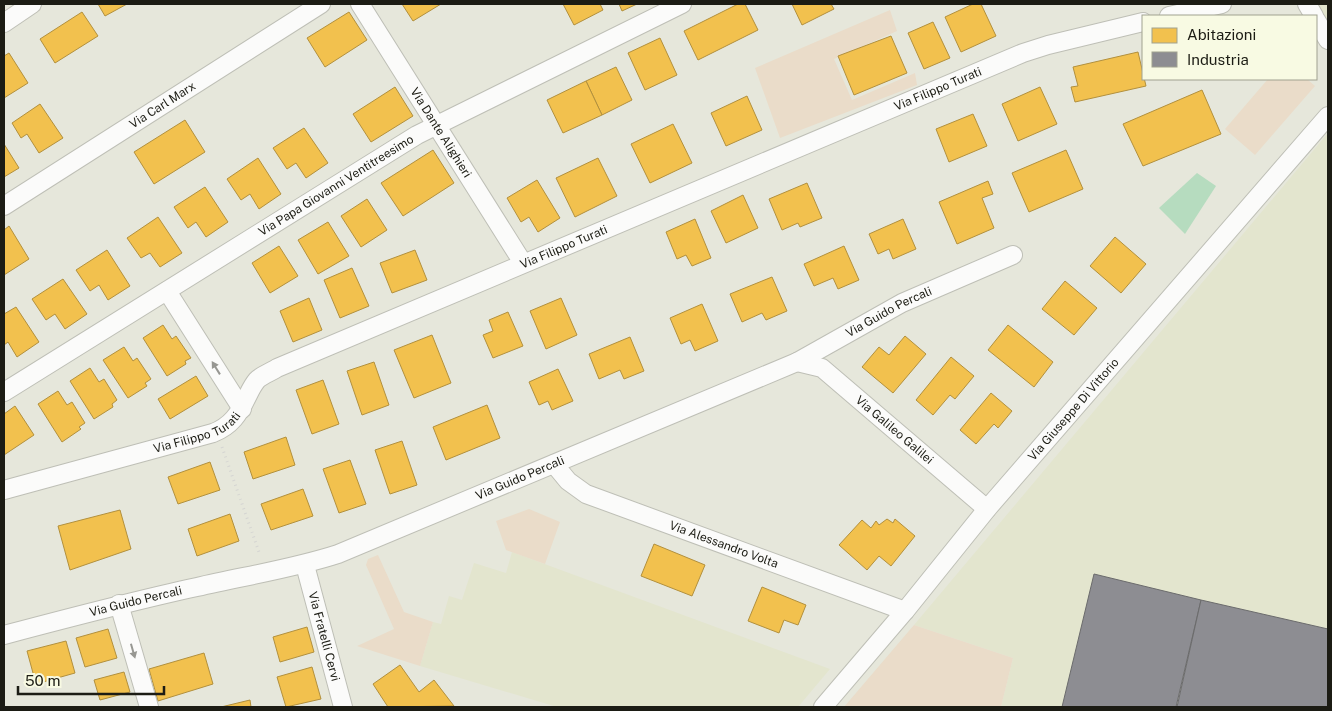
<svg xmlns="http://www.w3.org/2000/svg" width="1332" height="711" font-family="'Public Sans',sans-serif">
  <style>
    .built { fill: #e3e5ce }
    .green { fill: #eadcc9 }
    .water { fill: #b6dcbf }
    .homes { fill: #f2c14e; stroke: #b2903d }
    .industry { fill: #8d8d92; stroke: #6b6b6c }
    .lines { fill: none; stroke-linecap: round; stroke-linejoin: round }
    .minor-casing { stroke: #bebfb6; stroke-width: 20 }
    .path { stroke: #d5d5d2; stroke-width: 3; stroke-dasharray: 1 4; stroke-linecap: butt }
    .minor { stroke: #fbfbfa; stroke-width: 18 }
    .oneway { fill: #979792 }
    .labels { text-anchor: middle; stroke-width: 5; stroke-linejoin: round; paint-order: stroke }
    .street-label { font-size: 12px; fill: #1c1c14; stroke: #f8fae3 }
  </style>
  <rect width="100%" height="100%" fill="#e6e7db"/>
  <g class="built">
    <polygon points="1317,4 1328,4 1328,25"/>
    <polygon points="1328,133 1328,707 1001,707 1013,658 914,625"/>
    <polygon points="512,552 830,669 798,707 557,707 420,666 433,622 441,624 449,596 462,600 474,563 506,573"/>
  </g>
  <g class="green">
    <polygon points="890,10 897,31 834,59 852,100 915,73 917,85 780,138 755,68"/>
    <polygon points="1268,79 1307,79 1315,86 1255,155 1225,129"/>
    <polygon points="529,509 560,522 545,564 506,550 496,521"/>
    <polygon points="378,555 404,612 433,622 420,666 357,646 394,629 366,565 368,559"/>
    <polygon points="914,625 1013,658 1001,707 844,707"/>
  </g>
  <polygon class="water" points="1197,173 1216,186 1185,234 1159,208"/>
  <g class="homes">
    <polygon points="98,4 127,4 105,16"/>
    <polygon points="402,4 441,4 413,21"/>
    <polygon points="563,4 600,4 603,10 574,25"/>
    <polygon points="619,4 637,4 622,11"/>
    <polygon points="738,4 745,4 758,30 698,60 684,31"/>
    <polygon points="792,4 831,4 834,9 802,25"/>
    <polygon points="973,4 981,4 996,36 961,52 945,17"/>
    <polygon points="82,12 98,36 55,63 40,39"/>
    <polygon points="349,12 367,40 325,67 307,38"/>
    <polygon points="933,22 950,58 924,69 908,33"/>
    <polygon points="891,36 907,73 854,95 838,56"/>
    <polygon points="660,38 677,75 645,90 628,53"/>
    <polygon points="1138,52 1146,86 1075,102 1071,87 1078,86 1073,67"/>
    <polygon points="9,53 28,83 4,98 4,56"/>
    <polygon points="616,67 632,100 602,115 586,81"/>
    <polygon points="586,81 602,115 563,133 547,100"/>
    <polygon points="395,87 413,116 371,142 353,114"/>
    <polygon points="1040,87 1057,124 1018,141 1002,104"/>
    <polygon points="1202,90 1221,134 1143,166 1123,124"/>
    <polygon points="747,96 762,130 726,146 711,113"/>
    <polygon points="40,104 63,138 39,153 27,134 21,138 12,123"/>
    <polygon points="973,114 987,146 949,162 936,129"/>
    <polygon points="185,120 205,152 154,184 134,152"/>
    <polygon points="673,124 692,163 650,183 631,144"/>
    <polygon points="304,128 328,163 306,178 296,163 287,169 273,148"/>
    <polygon points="4,144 19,168 4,177"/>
    <polygon points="433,150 454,183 403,216 381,183"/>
    <polygon points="1066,150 1083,189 1029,212 1012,173"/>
    <polygon points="258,158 281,194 259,209 250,194 241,200 227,179"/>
    <polygon points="598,158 617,196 575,217 556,178"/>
    <polygon points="537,180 560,218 538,232 529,217 521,222 507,198"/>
    <polygon points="988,181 993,194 982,198 994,228 957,244 939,202"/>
    <polygon points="807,183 822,218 800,227 798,223 782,230 769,199"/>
    <polygon points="205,187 228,222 206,237 196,222 188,228 174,207"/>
    <polygon points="743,195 758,228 726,243 711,211"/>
    <polygon points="367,199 387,230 361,247 341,216"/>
    <polygon points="158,217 182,253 160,267 150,253 141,258 127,238"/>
    <polygon points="695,219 711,258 692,266 686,255 677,259 666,232"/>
    <polygon points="903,219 916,249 893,259 889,249 878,254 869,234"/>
    <polygon points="328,222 349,256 318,274 298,240"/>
    <polygon points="9,226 29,259 4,275 4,230"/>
    <polygon points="1115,237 1146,264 1121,293 1090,266"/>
    <polygon points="279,246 298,276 270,293 252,263"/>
    <polygon points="844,246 859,280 838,289 833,278 814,286 804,264"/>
    <polygon points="107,250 130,286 108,300 99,285 90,291 76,270"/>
    <polygon points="415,250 427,280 392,293 380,263"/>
    <polygon points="352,268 369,306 340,318 324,280"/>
    <polygon points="772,277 787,311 766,320 762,313 742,322 730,294"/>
    <polygon points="63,279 87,314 65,329 55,314 46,320 32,299"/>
    <polygon points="1065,281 1097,308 1074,335 1042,309"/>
    <polygon points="309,298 322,330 293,342 280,311"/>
    <polygon points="561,298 577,335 546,349 530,311"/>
    <polygon points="702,304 718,341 695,351 690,340 681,344 670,318"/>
    <polygon points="16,307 39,342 17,357 8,342 4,345 4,314"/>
    <polygon points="508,312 523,346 493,358 483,335 493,331 489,320"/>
    <polygon points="163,325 172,339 176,336 191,358 185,361 186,364 167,376 143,338"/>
    <polygon points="1008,325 1053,362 1034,387 988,350"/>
    <polygon points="432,335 451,383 414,398 394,350"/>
    <polygon points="905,336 926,354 893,393 862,367 879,347 889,355"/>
    <polygon points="630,337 644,371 624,379 620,370 599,379 589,354"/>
    <polygon points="124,347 133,361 137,358 151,379 145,383 147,386 128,398 103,360"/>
    <polygon points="951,357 974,376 955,399 950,395 933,415 916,400"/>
    <polygon points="374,362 389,405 362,415 347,371"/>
    <polygon points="90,368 99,382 104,379 117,400 112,404 113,407 94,419 70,381"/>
    <polygon points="558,369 573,401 552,410 548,401 539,405 529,382"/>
    <polygon points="196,376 208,396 170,419 158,399"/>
    <polygon points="323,380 339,424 312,434 296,390"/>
    <polygon points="58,391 67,405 72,402 85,423 79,427 81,429 62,442 38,404"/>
    <polygon points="991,393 1012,411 998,428 994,424 976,444 960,430"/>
    <polygon points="487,405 500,438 446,460 433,427"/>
    <polygon points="15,406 34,435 4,455 4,414"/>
    <polygon points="286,437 295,465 253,479 244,452"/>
    <polygon points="402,441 417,485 390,494 375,450"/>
    <polygon points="350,460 366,504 339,513 323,469"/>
    <polygon points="210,462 220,490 178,504 168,477"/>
    <polygon points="303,489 313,516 271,530 261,504"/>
    <polygon points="120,510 131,549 70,570 58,526"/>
    <polygon points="230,514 239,541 197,556 188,529"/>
    <polygon points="887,519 893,523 895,519 915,536 891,566 879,556 867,570 839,545 862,520 871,528 876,521 879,525"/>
    <polygon points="654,544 705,565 692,596 641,576"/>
    <polygon points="762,587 806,605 798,625 784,620 779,633 748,621"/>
    <polygon points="307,627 314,652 280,662 273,637"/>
    <polygon points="108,629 117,658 85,667 76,638"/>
    <polygon points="66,641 75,673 36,684 27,651"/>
    <polygon points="204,653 213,684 158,701 149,669"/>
    <polygon points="400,665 419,692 434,680 454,706 388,707 373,684"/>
    <polygon points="312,667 321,699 286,707 277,677"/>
    <polygon points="124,672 130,692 100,700 94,680"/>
    <polygon points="250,700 251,707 221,707"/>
  </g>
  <g class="industry">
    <polygon points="1094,574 1201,600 1176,707 1062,707"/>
    <polygon points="1201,600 1328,629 1328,707 1177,707"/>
  </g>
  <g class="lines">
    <defs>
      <g id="minor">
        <path id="s1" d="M 360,4 L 523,263"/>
        <polyline points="1307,4 1314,16"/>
        <polyline points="1169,16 1222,4"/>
        <polyline points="1316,20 1328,40"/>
        <polyline points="4,23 32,4"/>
        <path id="s2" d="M 4,206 L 321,4"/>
        <polyline points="167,291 242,409"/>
        <path id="s3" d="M 797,362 L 822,368 L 987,509"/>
        <path id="s4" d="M 4,392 L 417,135 L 682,4"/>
        <path id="s5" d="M 554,464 L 568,481 L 586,494 L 905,611"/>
        <path id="s6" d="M 4,490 L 213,433 C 231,426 239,414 247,397 C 250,391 252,386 257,380 C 262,375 271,372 277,368 L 1023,53 L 1048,45 L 1143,22"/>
        <path id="s7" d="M 305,565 L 343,707"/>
        <polyline points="119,604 149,707"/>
        <path id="s8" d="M 4,635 C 68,618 132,601 197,587 C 244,576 292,569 338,554 L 797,362 L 902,303 L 1013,255"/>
        <path id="s9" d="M 823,707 L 905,611 L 987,509 L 1328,116"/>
      </g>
    </defs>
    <use href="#minor" class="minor-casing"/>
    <polyline class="path" points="222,447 260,555"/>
    <use href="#minor" class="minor"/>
  </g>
  <defs><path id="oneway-solid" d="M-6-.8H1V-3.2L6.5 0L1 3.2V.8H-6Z" transform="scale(1.25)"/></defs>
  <g class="oneway">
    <use href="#oneway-solid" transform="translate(216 368) rotate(-122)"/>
    <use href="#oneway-solid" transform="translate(133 651) rotate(74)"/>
  </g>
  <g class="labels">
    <g class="street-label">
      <text dy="4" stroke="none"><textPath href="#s6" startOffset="1028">Via Filippo Turati</textPath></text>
      <text dy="4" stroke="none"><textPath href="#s2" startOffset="188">Via Carl Marx</textPath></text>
      <text dy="4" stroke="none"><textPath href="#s1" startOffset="152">Via Dante Alighieri</textPath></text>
      <text dy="4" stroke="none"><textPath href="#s4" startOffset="391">Via Papa Giovanni Ventitreesimo</textPath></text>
      <text dy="4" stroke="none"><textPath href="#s6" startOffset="622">Via Filippo Turati</textPath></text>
      <text dy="4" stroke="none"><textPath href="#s8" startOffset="946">Via Guido Percali</textPath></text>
      <text dy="4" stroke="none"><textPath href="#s9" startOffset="389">Via Giuseppe Di Vittorio</textPath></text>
      <text dy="4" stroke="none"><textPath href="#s6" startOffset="202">Via Filippo Turati</textPath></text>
      <text dy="4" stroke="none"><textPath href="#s3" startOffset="121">Via Galileo Galilei</textPath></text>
      <text dy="4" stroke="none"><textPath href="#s8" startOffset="541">Via Guido Percali</textPath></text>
      <text dy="4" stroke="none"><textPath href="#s5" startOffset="191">Via Alessandro Volta</textPath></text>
      <text dy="4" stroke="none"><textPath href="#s8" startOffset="136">Via Guido Percali</textPath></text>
      <text dy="4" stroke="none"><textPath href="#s7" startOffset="74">Via Fratelli Cervi</textPath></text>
    </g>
  </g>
  <rect width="1332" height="711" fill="none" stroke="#1c1c14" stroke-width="10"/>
  <rect x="1142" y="15" width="175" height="65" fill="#f8fae3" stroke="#a0a190"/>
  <rect x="1152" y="28" width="25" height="15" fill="#f2c14e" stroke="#a0a190"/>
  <text x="1187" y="40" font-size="15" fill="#1c1c14">Abitazioni</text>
  <rect x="1152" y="52" width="25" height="15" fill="#8d8d92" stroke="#a0a190"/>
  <text x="1187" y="65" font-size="15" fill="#1c1c14">Industria</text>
  <path d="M18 686v8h146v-8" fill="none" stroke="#1c1c14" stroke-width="2.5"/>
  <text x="25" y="686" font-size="15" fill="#1c1c14" stroke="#f8fae3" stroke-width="4" paint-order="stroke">50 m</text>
</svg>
